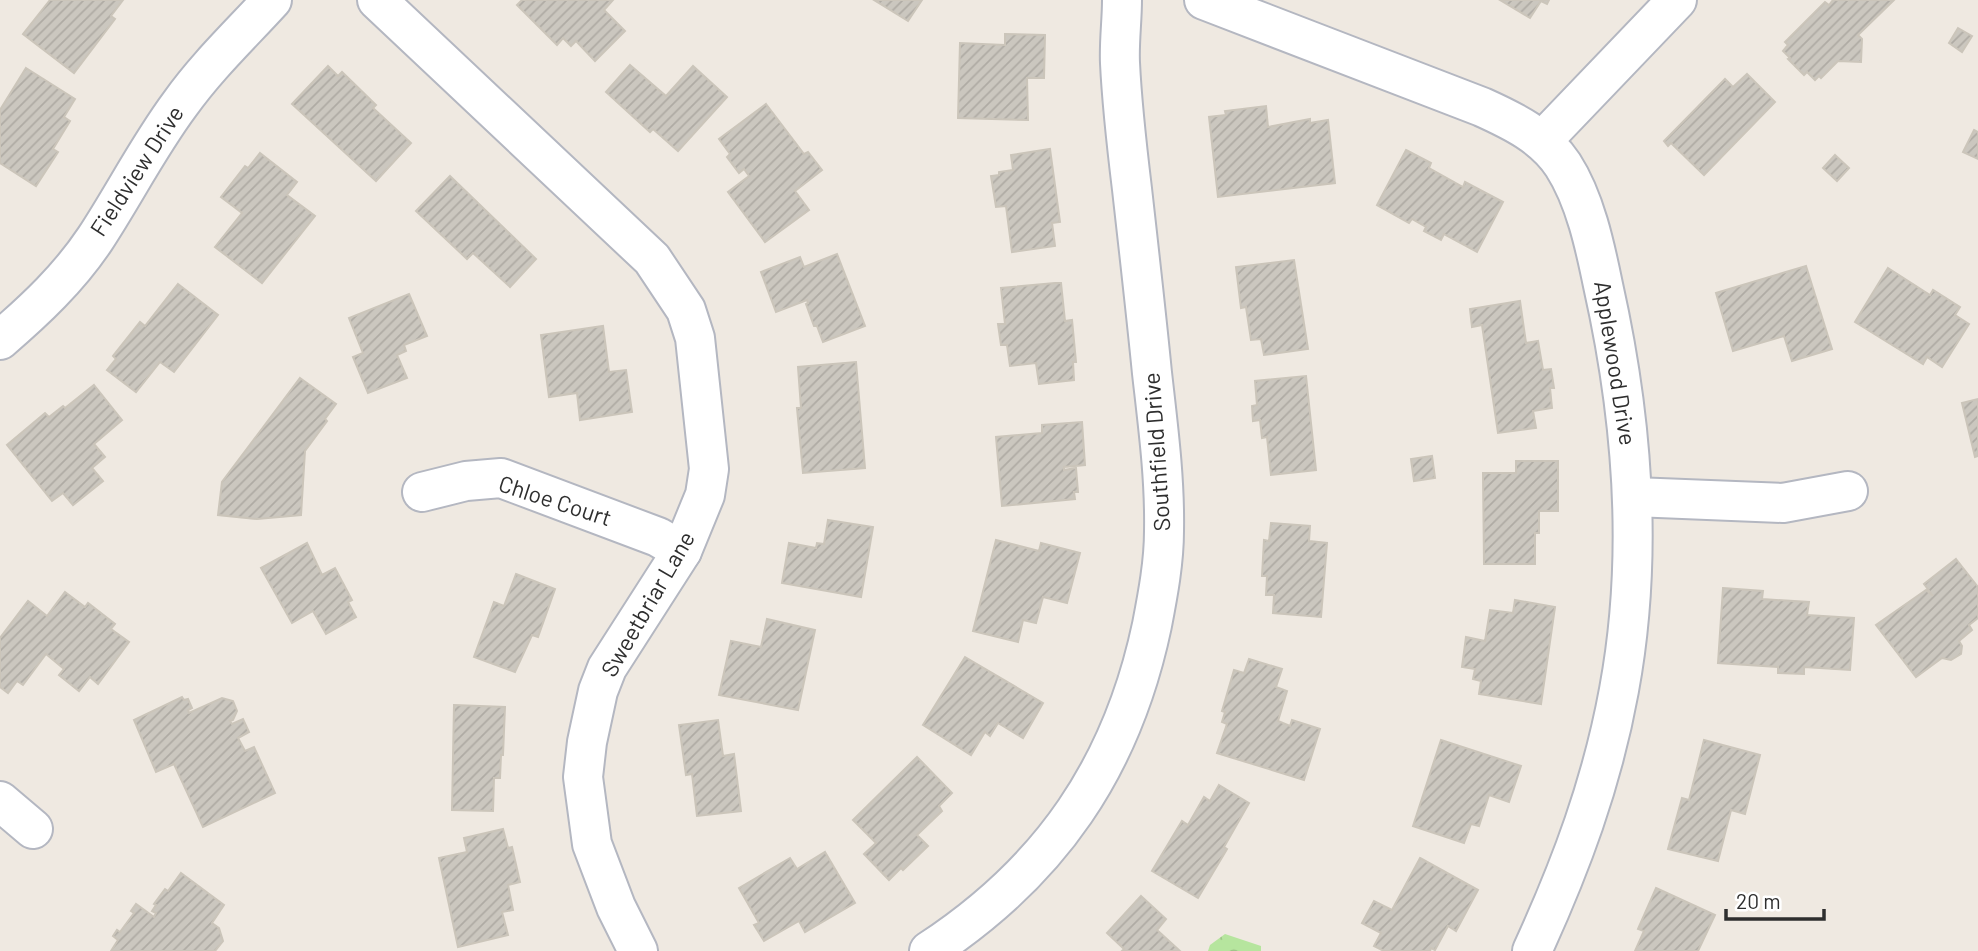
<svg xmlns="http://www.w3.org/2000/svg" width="1978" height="951" font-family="Barlow,sans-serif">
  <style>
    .forest { fill: url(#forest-crowns) }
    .building { fill: url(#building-hatch); stroke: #cbc5ba; stroke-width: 2 }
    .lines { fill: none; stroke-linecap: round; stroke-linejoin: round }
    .street-casing { stroke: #b4b7c1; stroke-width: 42 }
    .street { stroke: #fff; stroke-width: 38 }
    .labels { text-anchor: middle; stroke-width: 5; stroke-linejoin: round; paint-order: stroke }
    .street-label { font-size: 23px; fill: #2e2e2e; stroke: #fff }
  </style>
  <defs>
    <pattern id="forest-crowns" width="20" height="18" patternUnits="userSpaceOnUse" patternTransform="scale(1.75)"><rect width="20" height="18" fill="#b6e59e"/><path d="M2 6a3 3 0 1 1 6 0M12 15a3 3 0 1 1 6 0" fill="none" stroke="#9dc588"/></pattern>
    <pattern id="building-hatch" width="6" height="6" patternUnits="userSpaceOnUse" patternTransform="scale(1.75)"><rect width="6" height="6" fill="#cbc7bf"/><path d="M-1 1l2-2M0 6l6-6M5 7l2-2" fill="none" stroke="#afaba4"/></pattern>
  </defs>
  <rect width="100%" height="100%" fill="#efe9e1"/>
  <polygon class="forest" points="1225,934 1261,946 1261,951 1208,951 1210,945"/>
  <g class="building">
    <polygon points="50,0 123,0 111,16 115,19 74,73 23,34"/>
    <polygon points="522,0 613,0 604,10 625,31 595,61 576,41 571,46 563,38 557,45 517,5"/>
    <polygon points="874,0 922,0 908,21"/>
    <polygon points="1500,0 1549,0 1547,4 1541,1 1530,18"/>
    <polygon points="1894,0 1858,35 1862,39 1861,62 1838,61 1821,78 1819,76 1815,80 1807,72 1804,75 1788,59 1790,58 1783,51 1788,45 1785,42 1825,2 1829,5 1833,0"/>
    <polygon points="1958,28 1972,36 1962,52 1949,43"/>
    <polygon points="1005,34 1045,35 1044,78 1027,78 1028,120 958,118 960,43 1005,45"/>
    <polygon points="630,65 666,96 693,66 727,97 678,151 653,129 650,132 606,92"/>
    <polygon points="328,66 338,76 342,72 376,105 373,108 411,143 376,181 292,104"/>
    <polygon points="26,68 75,99 64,117 70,121 53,149 58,152 36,186 0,163 0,110"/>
    <polygon points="1747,74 1775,102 1704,175 1671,143 1668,146 1664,141 1725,79 1733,87"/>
    <polygon points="766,104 804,154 808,152 822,170 795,191 809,210 765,242 728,192 749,176 744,169 739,173 727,157 730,154 719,139"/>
    <polygon points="1266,106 1268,127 1310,119 1310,123 1328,120 1335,183 1218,197 1209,117 1226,115 1225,111"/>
    <polygon points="1974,130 1978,132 1978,159 1963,152"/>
    <polygon points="1050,149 1060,222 1052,223 1055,246 1012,252 1006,206 996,207 991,176 999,175 999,172 1013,170 1011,155"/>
    <polygon points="1406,150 1431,163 1429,168 1463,187 1465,182 1503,202 1477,252 1444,234 1441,240 1424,231 1426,227 1412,219 1409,223 1377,205"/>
    <polygon points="260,153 297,182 287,195 315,216 262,283 215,247 242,213 221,197 245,166 248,168"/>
    <polygon points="1835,155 1849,168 1837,181 1823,168"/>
    <polygon points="450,176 536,259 510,287 473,253 467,259 416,211"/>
    <polygon points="837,254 865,326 823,342 817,326 814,326 806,304 808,303 807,300 776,312 761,272 800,257 804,267"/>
    <polygon points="1294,260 1308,349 1264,355 1261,339 1251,340 1246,307 1241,308 1236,267"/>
    <polygon points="1806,266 1832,349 1792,361 1784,336 1733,351 1716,293"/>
    <polygon points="1888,268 1930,295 1933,290 1960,307 1955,315 1969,324 1942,367 1927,357 1923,364 1855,322"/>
    <polygon points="1055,283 1061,283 1065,321 1072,320 1076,362 1073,362 1074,380 1039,384 1036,363 1010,366 1007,345 1001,345 998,324 1005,324 1001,288"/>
    <polygon points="178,284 218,315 174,372 160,362 136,392 107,370 116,359 113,356 140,322 145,326"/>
    <polygon points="409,294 427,336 404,345 406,351 397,355 407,378 368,393 353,357 363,353 349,318"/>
    <polygon points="1520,301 1526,343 1538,341 1543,370 1551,369 1554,388 1550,388 1552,408 1533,411 1536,428 1498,433 1482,325 1472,327 1470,309"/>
    <polygon points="603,326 609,372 626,370 632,412 580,420 577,393 549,397 541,335"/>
    <polygon points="856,362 865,468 803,473 797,408 801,408 798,367"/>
    <polygon points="1306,376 1316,470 1271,475 1267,437 1262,438 1260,420 1253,421 1252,406 1257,405 1255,381"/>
    <polygon points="300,378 336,404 325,419 327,421 305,451 301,515 257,519 218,515 222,482"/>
    <polygon points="94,385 122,420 94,444 105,457 92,468 103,481 73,505 63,493 52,501 7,445 45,413 49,417 63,406 65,408"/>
    <polygon points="1978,399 1978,456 1975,457 1962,403"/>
    <polygon points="1082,422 1085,465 1064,467 1064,470 1076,468 1078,492 1074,492 1075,499 1002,506 996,437 1042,433 1042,425"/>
    <polygon points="1432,456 1435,478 1414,481 1411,459"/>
    <polygon points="1516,461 1558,461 1558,511 1539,511 1539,533 1535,533 1535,564 1484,564 1483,473 1516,473"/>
    <polygon points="828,520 873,527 861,597 782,583 789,543 816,548 817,543 824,544"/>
    <polygon points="1271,523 1310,526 1309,541 1327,543 1321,617 1273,613 1274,595 1266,595 1267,576 1262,576 1264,540 1269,541"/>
    <polygon points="996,540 1039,551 1041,543 1080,553 1067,603 1043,597 1036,623 1023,620 1018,642 973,631"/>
    <polygon points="307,543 322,575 335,568 352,600 348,602 356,617 326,634 313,611 292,623 261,568"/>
    <polygon points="1956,559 1978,587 1978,618 1969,625 1972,630 1959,641 1962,646 1961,654 1951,660 1942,658 1916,677 1876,625 1926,590 1933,596 1924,584"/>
    <polygon points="516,574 555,589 538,637 532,635 515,672 474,657 494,602 504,606"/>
    <polygon points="1723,588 1763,591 1762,599 1809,602 1807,615 1854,618 1850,670 1804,667 1804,674 1778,673 1778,667 1718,663"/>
    <polygon points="65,592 85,607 88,603 115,624 111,629 129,642 98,684 90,677 79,691 59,675 64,669 46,654 23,685 17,681 8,693 0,687 0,638 28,601 47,616"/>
    <polygon points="1515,600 1555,607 1541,704 1479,694 1481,681 1473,679 1475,669 1462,667 1466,637 1485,641 1490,610 1513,613"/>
    <polygon points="767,619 815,630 798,710 719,695 731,641 761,647"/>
    <polygon points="965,657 1043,703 1023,738 998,723 990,736 985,732 971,755 923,725"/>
    <polygon points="1249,659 1282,669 1276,687 1287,691 1278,721 1290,726 1292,720 1320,729 1304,780 1217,753 1227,724 1222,722 1225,712 1222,711 1234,670 1244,673"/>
    <polygon points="182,697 184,700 188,699 192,708 188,710 189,713 222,698 233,701 237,711 233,720 230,721 232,724 243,719 249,732 238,738 245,751 254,747 275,793 203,827 174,764 156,772 134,720"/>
    <polygon points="454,705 505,707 503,755 501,755 500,778 494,778 493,811 452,810"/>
    <polygon points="718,720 723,756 734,754 741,811 697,816 692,774 686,775 679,725"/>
    <polygon points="1441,740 1521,766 1509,802 1489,795 1479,826 1471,824 1464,843 1413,826"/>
    <polygon points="1704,740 1760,755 1745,814 1731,810 1718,861 1668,849 1682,798 1689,800"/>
    <polygon points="917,757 952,793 939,806 942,811 917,835 928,846 903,870 901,868 889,880 864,854 876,843 853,820"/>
    <polygon points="1219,785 1249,803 1224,847 1227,849 1198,898 1152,871 1182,821 1188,825 1204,797 1210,801"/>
    <polygon points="503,829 508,848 512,847 520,882 508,885 513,910 502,912 508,935 458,947 439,858 467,852 464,838"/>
    <polygon points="825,852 855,903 805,932 799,921 764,941 754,925 759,923 739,888 790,858 797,869"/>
    <polygon points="1420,858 1478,890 1456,931 1448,926 1435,950 1431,948 1430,951 1384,951 1374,946 1381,933 1362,923 1374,901 1392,910"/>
    <polygon points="181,873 224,905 212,923 219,928 223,941 215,951 111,951 118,940 113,936 117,930 120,932 134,913 131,911 136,904 154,917 156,913 152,911 156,905 154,904 165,889 168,891"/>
    <polygon points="1656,888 1715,915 1698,951 1635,951 1644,931 1638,929"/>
    <polygon points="1141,896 1166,919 1157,930 1180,951 1122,951 1124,949 1107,933"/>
  </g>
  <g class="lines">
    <defs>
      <g id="street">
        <polyline points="377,0 652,259 686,310 695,338 709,469 705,495 682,551 607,668 598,691 587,742 583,777 592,844 616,907 638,951"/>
        <path d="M 1204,0 L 1482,107 C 1513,121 1544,136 1563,165 C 1585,199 1595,246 1603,285 C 1633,419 1644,555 1619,690 C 1602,783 1571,866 1532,951"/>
        <polyline points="1542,141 1677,0"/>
        <path d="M 0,340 C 35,310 69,278 95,239 C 124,195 148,147 180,104 C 207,66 241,34 272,0"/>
        <polyline points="422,492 466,481 501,478 658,537 682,551"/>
        <polyline points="1634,497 1783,503 1848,491"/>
        <polyline points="0,801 33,829"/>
        <path d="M 929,951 C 1051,871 1122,767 1152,625 C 1158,594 1164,562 1164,531 C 1165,478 1158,426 1152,373 C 1146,312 1139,251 1132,189 C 1127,148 1122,105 1120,63 C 1119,42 1122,21 1122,0"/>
      </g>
    </defs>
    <use href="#street" class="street-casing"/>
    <use href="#street" class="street"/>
  </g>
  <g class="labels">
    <g class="street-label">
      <text transform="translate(137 171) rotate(-57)" y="8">Fieldview Drive</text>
      <text transform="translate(1615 363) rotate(81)" y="8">Applewood Drive</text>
      <text transform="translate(1157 452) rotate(-94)" y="8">Southfield Drive</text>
      <text transform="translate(555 501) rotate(18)" y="8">Chloe Court</text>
      <text transform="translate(648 604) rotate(-60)" y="8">Sweetbriar Lane</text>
    </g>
  </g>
  <path d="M1726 909v10h98v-10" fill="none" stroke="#2e2e2e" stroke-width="3.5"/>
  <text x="1736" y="909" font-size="21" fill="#2e2e2e" stroke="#ffffff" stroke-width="5" paint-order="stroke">20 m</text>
</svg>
